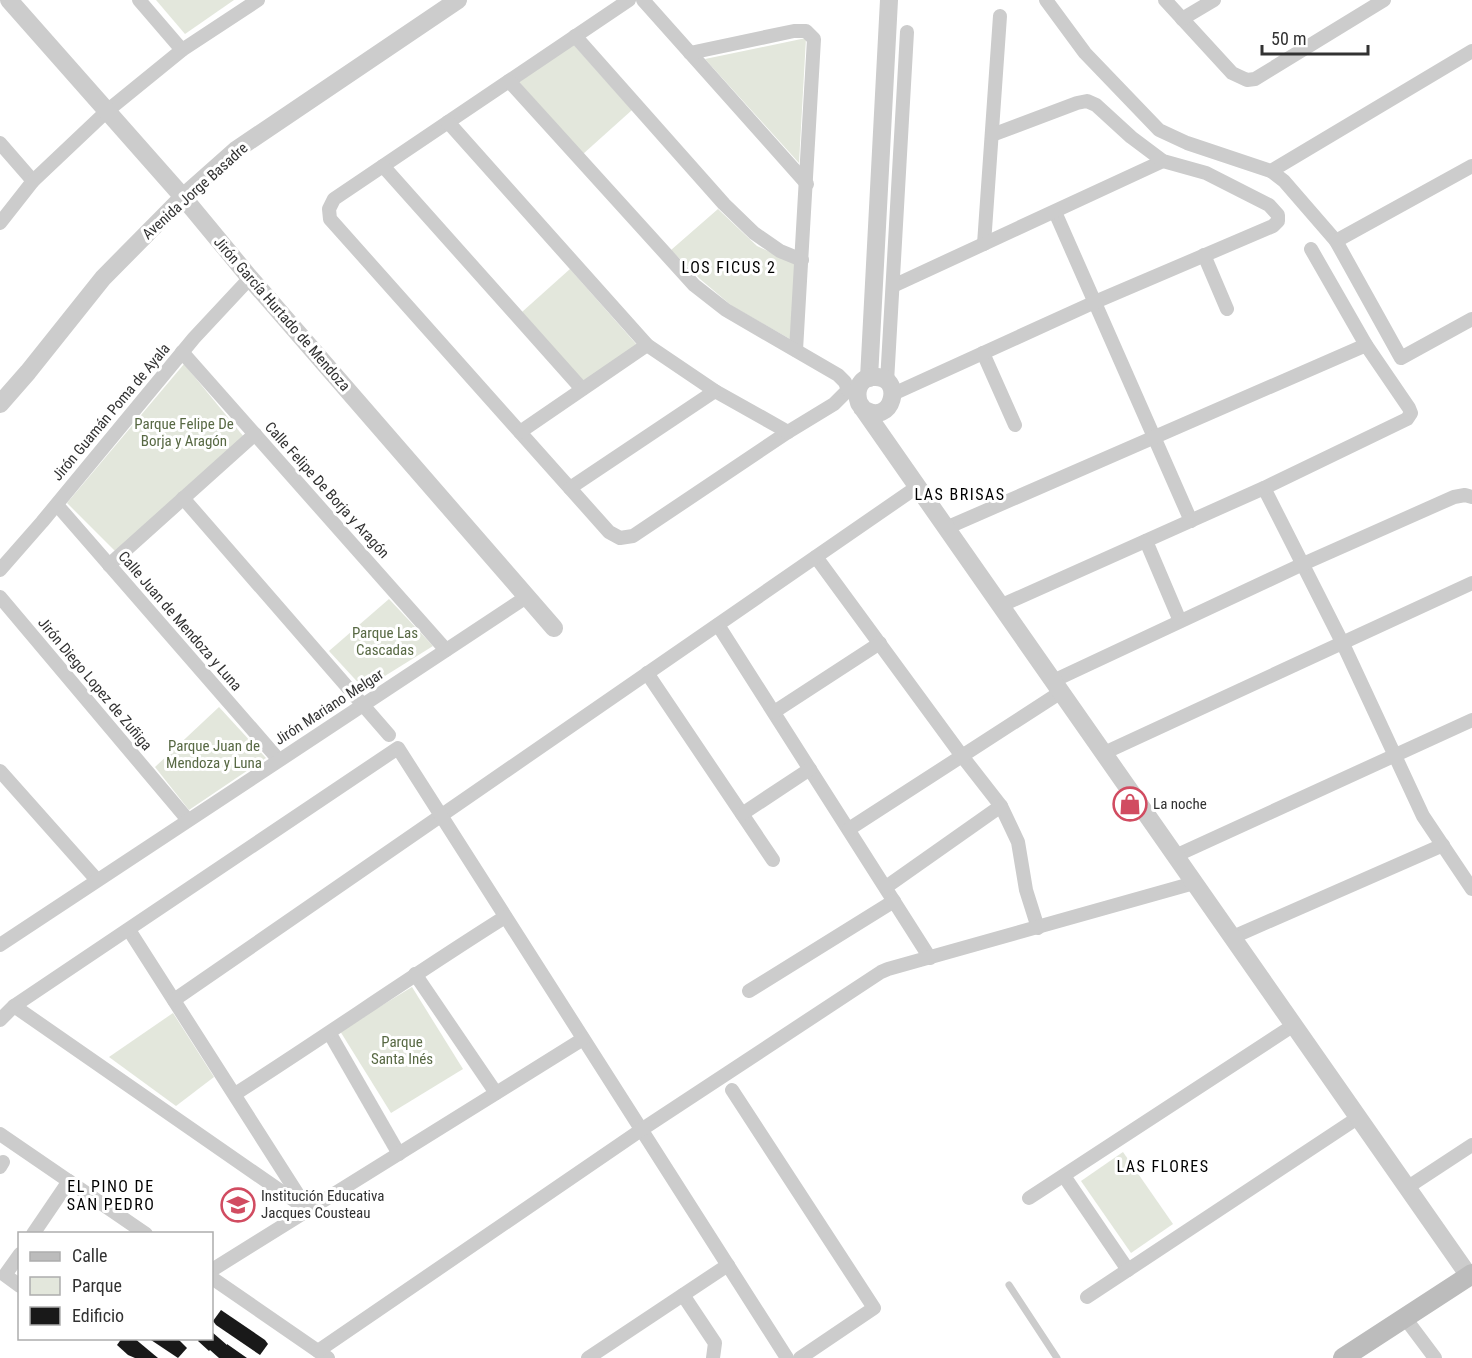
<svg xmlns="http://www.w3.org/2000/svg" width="1472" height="1358" font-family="'Roboto Condensed',sans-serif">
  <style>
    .green { fill: #e3e7dc }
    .building { fill: #191919 }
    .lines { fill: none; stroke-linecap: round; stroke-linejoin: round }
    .service { stroke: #ccc; stroke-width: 7 }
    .minor { stroke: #ccc; stroke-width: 14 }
    .tertiary { stroke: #ccc; stroke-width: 18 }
    .secondary { stroke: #bcbcbc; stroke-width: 20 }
    .labels { text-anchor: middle; stroke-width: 6; stroke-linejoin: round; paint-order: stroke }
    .street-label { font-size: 15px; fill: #323232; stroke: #fff }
    .park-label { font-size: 15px; fill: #586944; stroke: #fff }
    .poi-label { font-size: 15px; fill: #323232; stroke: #fff; text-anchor: start }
    .neighbourhood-label { font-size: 16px; letter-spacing: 1.5px; fill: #000; stroke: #fff }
  </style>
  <rect width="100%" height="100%" fill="#fff"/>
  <g class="green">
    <polygon points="156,0 234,0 185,34"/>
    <polygon points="806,38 799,163 705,59"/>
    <polygon points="573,44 632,110 583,154 519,82"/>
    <polygon points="718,209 757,246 796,264 790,339 732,306 700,279 671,250"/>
    <polygon points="570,269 637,345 584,382 522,312"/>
    <polygon points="184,364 244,437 116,552 67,503"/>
    <polygon points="389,599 433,646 364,689 329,651"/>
    <polygon points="219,707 266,758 189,810 155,767"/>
    <polygon points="412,987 463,1069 391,1113 340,1031"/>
    <polygon points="173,1013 214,1077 176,1106 109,1057"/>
    <polygon points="1123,1152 1173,1224 1131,1253 1081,1181"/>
  </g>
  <g class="building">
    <polygon points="221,1310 265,1340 268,1344 260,1355 216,1325 213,1321"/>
    <polygon points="212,1332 227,1345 227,1344 247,1358 219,1358 210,1350 209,1351 198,1341 200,1338 212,1338"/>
    <polygon points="122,1338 134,1338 158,1358 135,1358 128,1355 117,1345"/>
    <polygon points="153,1338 177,1338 187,1348 178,1358 151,1340"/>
  </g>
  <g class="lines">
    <polyline class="service" points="1009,1285 1057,1358"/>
    <g class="minor">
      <polyline points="139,0 182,50"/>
      <polyline points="629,0 334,199 329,209 330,219 609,532 620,538 633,536 788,432 834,404 848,390"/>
      <polyline points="643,0 807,184"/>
      <polyline points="1046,0 1085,53 1159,130 1187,143 1271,171 1472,51"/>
      <polyline points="1165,0 1232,73 1247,80 1255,79 1384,0"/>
      <polyline points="1182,19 1214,0"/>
      <polyline points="575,36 724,204 754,233 780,251 802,260"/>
      <polyline points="690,53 794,31 806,31 814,39 796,350"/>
      <polyline points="509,81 694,285 726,310 838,375 845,382 848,390"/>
      <polyline points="448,122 647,345 715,391 788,432"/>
      <polyline points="0,143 33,181"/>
      <polyline points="383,166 582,389"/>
      <polyline points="1271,171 1284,181 1336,241 1401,358 1472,319"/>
      <polyline points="1055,212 1191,521"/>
      <polyline points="0,223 33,181 107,111 182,50 258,0"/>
      <polyline points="1336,241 1472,166"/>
      <polyline points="984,244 1000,16"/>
      <polyline points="1311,249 1366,345"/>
      <polyline points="1204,255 1227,309"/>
      <polyline points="893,286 1163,161"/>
      <polyline points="182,352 446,650"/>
      <polyline points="983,353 1015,425"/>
      <polyline points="887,382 907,32"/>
      <polyline points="893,394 1095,302 1273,226 1278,221 1278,215 1269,205 1206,173 1163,161 1131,137 1096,105 1087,101 1077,103 992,135"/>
      <polyline points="520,432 647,345"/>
      <polyline points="570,488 715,391"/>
      <polyline points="1264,488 1343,644 1423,816 1472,889"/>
      <polyline points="183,498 389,735"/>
      <polyline points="57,505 279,760"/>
      <polyline points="946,528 1366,345 1409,408 1411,413 1407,419 1264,488 1000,606"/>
      <polyline points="1146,541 1180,621"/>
      <polyline points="816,557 962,756 1001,806 1018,842 1026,890 1038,928"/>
      <polyline points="109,565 255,434"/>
      <polyline points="0,570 42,522 194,338 250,278"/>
      <polyline points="0,597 188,820"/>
      <polyline points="718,625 930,958"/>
      <polyline points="647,673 773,860"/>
      <polyline points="1053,681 1303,564 1454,497 1465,495 1472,497"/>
      <polyline points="774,712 880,643"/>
      <polyline points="1104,753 1472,583"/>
      <polyline points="0,771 97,880"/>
      <polyline points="742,814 810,769"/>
      <polyline points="849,829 1061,692"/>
      <polyline points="1175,856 1472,720"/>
      <polyline points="886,887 1001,806"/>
      <polyline points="129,930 304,1204"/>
      <polyline points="1233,937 1443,845"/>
      <polyline points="0,945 528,596"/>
      <polyline points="415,974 496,1093"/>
      <polyline points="749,991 894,901"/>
      <polyline points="174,1000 917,487"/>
      <polyline points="14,1006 308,1210"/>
      <polyline points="0,1020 14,1006 398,748 787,1358"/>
      <polyline points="330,1034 399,1154"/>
      <polyline points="732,1090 874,1308 800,1358"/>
      <path d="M 235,1094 C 326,1036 414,974 505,917"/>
      <polyline points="0,1134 146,1234"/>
      <polyline points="0,1167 3,1162"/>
      <polyline points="1064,1176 1128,1270"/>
      <polyline points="1408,1187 1472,1145"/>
      <polyline points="1029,1198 1294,1025"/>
      <polyline points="33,1234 69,1181"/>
      <polyline points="20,1254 5,1275 20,1286"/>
      <polyline points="212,1270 583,1039"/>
      <polyline points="212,1278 328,1358"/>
      <polyline points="683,1295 715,1343 713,1358"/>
      <polyline points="1087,1297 1359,1117"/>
      <polyline points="1405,1318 1435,1358"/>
      <polyline points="318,1351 641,1130 881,972 888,969 1194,883"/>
      <polyline points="588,1358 728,1265"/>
    </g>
    <g class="tertiary">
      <polyline points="9,0 183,197 250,278 554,628"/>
      <polyline points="869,378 889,0"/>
      <polyline points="0,404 28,372 103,278 183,197 236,150 458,0"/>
      <path d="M 862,408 C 893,430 906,374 873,377 C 859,378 855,391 859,403 L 1469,1276"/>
    </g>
    <polyline class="secondary" points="1343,1358 1472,1274"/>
  </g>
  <defs>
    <symbol id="shop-ring" viewBox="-11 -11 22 22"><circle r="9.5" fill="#fff" stroke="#d14c61" stroke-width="1.5"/><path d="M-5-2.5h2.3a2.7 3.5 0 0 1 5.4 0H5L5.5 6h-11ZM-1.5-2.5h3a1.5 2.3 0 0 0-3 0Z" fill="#d14c61"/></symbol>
    <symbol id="school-ring" viewBox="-11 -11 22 22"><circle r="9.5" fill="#fff" stroke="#d14c61" stroke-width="1.5"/><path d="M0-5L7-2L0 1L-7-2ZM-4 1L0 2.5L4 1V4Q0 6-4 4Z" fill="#d14c61"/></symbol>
  </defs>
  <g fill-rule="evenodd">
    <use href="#shop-ring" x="1111" y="785" width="38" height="38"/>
    <use href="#school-ring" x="219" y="1186" width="38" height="38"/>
  </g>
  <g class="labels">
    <g class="street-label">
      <text transform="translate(195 191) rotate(-42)" y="5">Avenida Jorge Basadre</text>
      <text transform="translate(282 314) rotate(49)" y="5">Jirón García Hurtado de Mendoza</text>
      <text transform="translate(111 412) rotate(-50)" y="5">Jirón Guamán Poma de Ayala</text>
      <text transform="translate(327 490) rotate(48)" y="5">Calle Felipe De Borja y Aragón</text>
      <text transform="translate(180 621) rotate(49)" y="5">Calle Juan de Mendoza y Luna</text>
      <text transform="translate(95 684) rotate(50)" y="5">Jirón Diego Lopez de Zuñiga</text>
      <text transform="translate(329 707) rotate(-33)" y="5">Jirón Mariano Melgar</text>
    </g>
    <g class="park-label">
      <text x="184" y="429">Parque Felipe De<tspan x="184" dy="17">Borja y Aragón</tspan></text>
      <text x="385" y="638">Parque Las<tspan x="385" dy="17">Cascadas</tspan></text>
      <text x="214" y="751">Parque Juan de<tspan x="214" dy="17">Mendoza y Luna</tspan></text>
      <text x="402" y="1047">Parque<tspan x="402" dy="17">Santa Inés</tspan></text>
    </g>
    <g class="poi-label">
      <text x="1153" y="809">La noche</text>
      <text x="261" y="1201">Institución Educativa<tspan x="261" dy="17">Jacques Cousteau</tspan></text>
    </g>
    <g class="neighbourhood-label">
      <text x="729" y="273">LOS FICUS 2</text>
      <text x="960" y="500">LAS BRISAS</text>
      <text x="1163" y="1172">LAS FLORES</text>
      <text x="111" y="1192">EL PINO DE<tspan x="111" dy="18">SAN PEDRO</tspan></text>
    </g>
  </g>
  <rect x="18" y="1232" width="195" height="108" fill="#ffffff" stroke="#adadad" stroke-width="1.5"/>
  <rect x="30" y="1252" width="30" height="9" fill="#bcbcbc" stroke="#adadad" stroke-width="1.5"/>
  <text x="72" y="1262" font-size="18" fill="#323232">Calle</text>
  <rect x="30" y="1277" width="30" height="18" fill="#e3e7dc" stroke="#adadad" stroke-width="1.5"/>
  <text x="72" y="1292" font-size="18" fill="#323232">Parque</text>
  <rect x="30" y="1307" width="30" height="18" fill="#191919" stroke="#adadad" stroke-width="1.5"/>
  <text x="72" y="1322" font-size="18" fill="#323232">Edificio</text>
  <path d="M1262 45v9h106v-9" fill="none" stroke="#323232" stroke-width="3"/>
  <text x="1271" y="45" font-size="18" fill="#323232" stroke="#ffffff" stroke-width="4.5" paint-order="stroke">50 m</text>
</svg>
